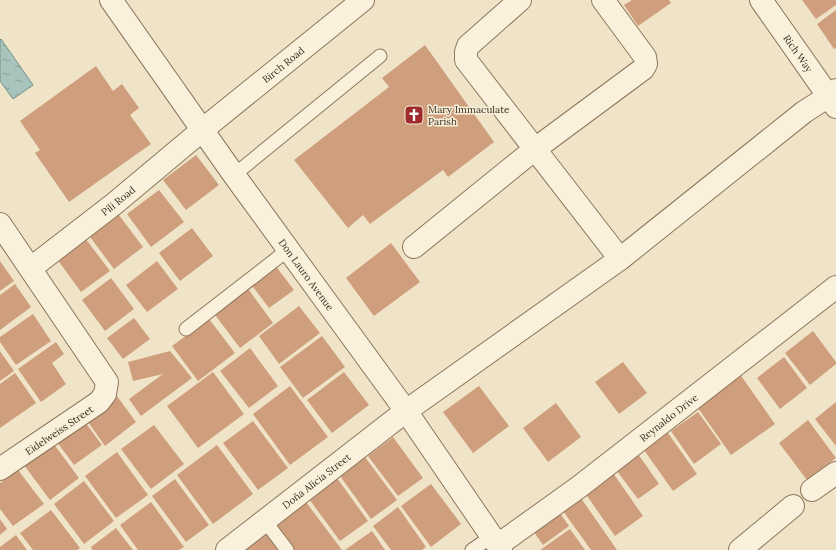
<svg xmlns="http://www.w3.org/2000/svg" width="836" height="550" font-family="Lora,serif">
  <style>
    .water { fill: url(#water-ripples); stroke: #6f938a }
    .building { fill: #cf9f7d }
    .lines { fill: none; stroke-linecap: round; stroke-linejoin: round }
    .lane-casing { stroke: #8d765c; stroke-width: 15 }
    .street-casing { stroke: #8d765c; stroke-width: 24 }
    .lane { stroke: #faf1dc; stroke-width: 13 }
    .street { stroke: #faf1dc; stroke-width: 22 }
    .labels { text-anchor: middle; stroke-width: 3; stroke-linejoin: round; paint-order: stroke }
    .street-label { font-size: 10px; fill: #3d2e20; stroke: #f7eed8 }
    .poi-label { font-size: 10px; fill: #3d2e20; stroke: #f7eed8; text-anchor: start }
  </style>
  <defs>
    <pattern id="water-ripples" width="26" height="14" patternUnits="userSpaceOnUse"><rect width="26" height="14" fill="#a9c4bc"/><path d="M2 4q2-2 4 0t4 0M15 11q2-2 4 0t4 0" fill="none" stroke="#8ba098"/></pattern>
  </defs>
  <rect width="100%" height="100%" fill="#f0e4c8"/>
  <polygon class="water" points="1,39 33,85 13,99 0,81 0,40"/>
  <g class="building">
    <polygon points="632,0 669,0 671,3 638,26 624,5"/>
    <polygon points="802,0 836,0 836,5 816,19"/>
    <polygon points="836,10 836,48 834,49 817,24"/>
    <polygon points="425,45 494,142 448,177 443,170 370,224 363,215 348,228 294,160 389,87 382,78"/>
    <polygon points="96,66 113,91 122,84 139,108 130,115 151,144 69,202 35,153 40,150 20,121"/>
    <polygon points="196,155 219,185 186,210 163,180"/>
    <polygon points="159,190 184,222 151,247 127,214"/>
    <polygon points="119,215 143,247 114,269 90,237"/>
    <polygon points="192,228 213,256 180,281 159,253"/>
    <polygon points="85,238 110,271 81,292 57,259"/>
    <polygon points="391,243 420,282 374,316 346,278"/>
    <polygon points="0,261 14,281 0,291"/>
    <polygon points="157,261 178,289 147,312 126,285"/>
    <polygon points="275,265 294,290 269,308 250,283"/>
    <polygon points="111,278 134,309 105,331 82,300"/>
    <polygon points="15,284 31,307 0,330 0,295"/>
    <polygon points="246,286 273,323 240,348 212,311"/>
    <polygon points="299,306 320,333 279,364 259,336"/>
    <polygon points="33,314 51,341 16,365 0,342 0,337"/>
    <polygon points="134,318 150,339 123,359 107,338"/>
    <polygon points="209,319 235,353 198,381 172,346"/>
    <polygon points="813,331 836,362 836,364 810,385 785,353"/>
    <polygon points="322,336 345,367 303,398 280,367"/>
    <polygon points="56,342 64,354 52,363 66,384 41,402 18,369"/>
    <polygon points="250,348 278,386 249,408 220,371"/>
    <polygon points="0,351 14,371 0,381"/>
    <polygon points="170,351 192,378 141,416 129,399 163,374 133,381 128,362"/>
    <polygon points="784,357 807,388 780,409 757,378"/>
    <polygon points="623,362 647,393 619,414 595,382"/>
    <polygon points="737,370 775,424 731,455 693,401"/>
    <polygon points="213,372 244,414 198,448 167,406"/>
    <polygon points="344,372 369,405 332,433 307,400"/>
    <polygon points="15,373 36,403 0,428 0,384"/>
    <polygon points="290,386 328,437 290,465 253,414"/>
    <polygon points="479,386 509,426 473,453 443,412"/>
    <polygon points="117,396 136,422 105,446 86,419"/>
    <polygon points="836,402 836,446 815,419"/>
    <polygon points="556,403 581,437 548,462 523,428"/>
    <polygon points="698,412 721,444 694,464 671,431"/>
    <polygon points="82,418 102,445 74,465 54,438"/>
    <polygon points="808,420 836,458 807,480 779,443"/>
    <polygon points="253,421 288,468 258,490 223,443"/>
    <polygon points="154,425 184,464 151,489 121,449"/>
    <polygon points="668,433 697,474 673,491 644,450"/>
    <polygon points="393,437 423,478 398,496 368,456"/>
    <polygon points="50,439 79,478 50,500 21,461"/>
    <polygon points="217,445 253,494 213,524 177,475"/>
    <polygon points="636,451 659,484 638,499 614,467"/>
    <polygon points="117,452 148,495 116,518 85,476"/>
    <polygon points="365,457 397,500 371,519 340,476"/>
    <polygon points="18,470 44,504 13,526 0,509 0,483"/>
    <polygon points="613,473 643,516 615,536 585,493"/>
    <polygon points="337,478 368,521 340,541 309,499"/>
    <polygon points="175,479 209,525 186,542 152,496"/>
    <polygon points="84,481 114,521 84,544 54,504"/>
    <polygon points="431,484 461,524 431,547 401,506"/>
    <polygon points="576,491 617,550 591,550 558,504"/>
    <polygon points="151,502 184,547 179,550 138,550 120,525"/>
    <polygon points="306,502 342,550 295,550 276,525"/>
    <polygon points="555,506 569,526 543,545 529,525"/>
    <polygon points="398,507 426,547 422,550 391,550 373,526"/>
    <polygon points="51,510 80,548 77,550 33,550 20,533"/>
    <polygon points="0,519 7,529 0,535"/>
    <polygon points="116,528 133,550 92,550 91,547"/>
    <polygon points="570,529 585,550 540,550"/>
    <polygon points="372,531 385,550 345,550"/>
    <polygon points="265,532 278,550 241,550"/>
    <polygon points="16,535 27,550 0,550 0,547"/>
  </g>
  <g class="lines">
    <defs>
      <g id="lane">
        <polyline points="234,175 380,56"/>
        <polyline points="186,329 289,249"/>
        <polyline points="265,521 287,550"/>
        <polyline points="472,550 491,537"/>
      </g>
      <g id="street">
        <path id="s1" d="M 111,0 L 234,175 L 406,411 L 501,550"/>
        <polyline points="520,0 468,46 466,52 466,60 620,259"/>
        <path id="s2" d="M 761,0 L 836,107"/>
        <polyline points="0,224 107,382 105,394 99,402 0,469"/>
        <polyline points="414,247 535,149 643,69 646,64 645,57 603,0"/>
        <path id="s3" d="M 31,268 L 114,204 L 212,122 L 363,0"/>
        <polyline points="812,490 836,473"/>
        <path id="s4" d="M 498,545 L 579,487 L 836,287"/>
        <path id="s5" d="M 227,550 L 406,411 L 620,259 L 804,112 L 829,96 L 836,90"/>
        <polyline points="740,550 793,506"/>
      </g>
    </defs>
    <use href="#lane" class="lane-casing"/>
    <use href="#street" class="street-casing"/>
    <use href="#lane" class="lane"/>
    <use href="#street" class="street"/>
  </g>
  <defs>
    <symbol id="church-square" viewBox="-11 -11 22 22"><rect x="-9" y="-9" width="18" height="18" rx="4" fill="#9e2a2b" stroke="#f7eed8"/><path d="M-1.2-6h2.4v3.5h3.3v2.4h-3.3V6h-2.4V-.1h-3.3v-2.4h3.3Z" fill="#fff"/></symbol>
  </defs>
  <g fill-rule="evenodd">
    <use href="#church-square" x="403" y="104" width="22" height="22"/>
  </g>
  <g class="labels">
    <g class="street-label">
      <text dy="4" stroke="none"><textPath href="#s2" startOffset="65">Rich Way</textPath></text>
      <text dy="4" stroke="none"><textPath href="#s3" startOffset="324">Birch Road</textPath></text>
      <text dy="4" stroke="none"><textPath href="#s3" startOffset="110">Pili Road</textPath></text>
      <text dy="4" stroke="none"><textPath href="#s1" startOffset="337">Don Lauro Avenue</textPath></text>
      <text dy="4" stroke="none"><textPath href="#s4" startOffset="213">Reynaldo Drive</textPath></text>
      <text transform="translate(59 430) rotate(-34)" y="4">Eidelweiss Street</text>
      <text dy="4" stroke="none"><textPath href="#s5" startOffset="113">Doña Alicia Street</textPath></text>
    </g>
    <g class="poi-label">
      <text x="428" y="113">Mary Immaculate<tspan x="428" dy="12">Parish</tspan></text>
    </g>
  </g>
</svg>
